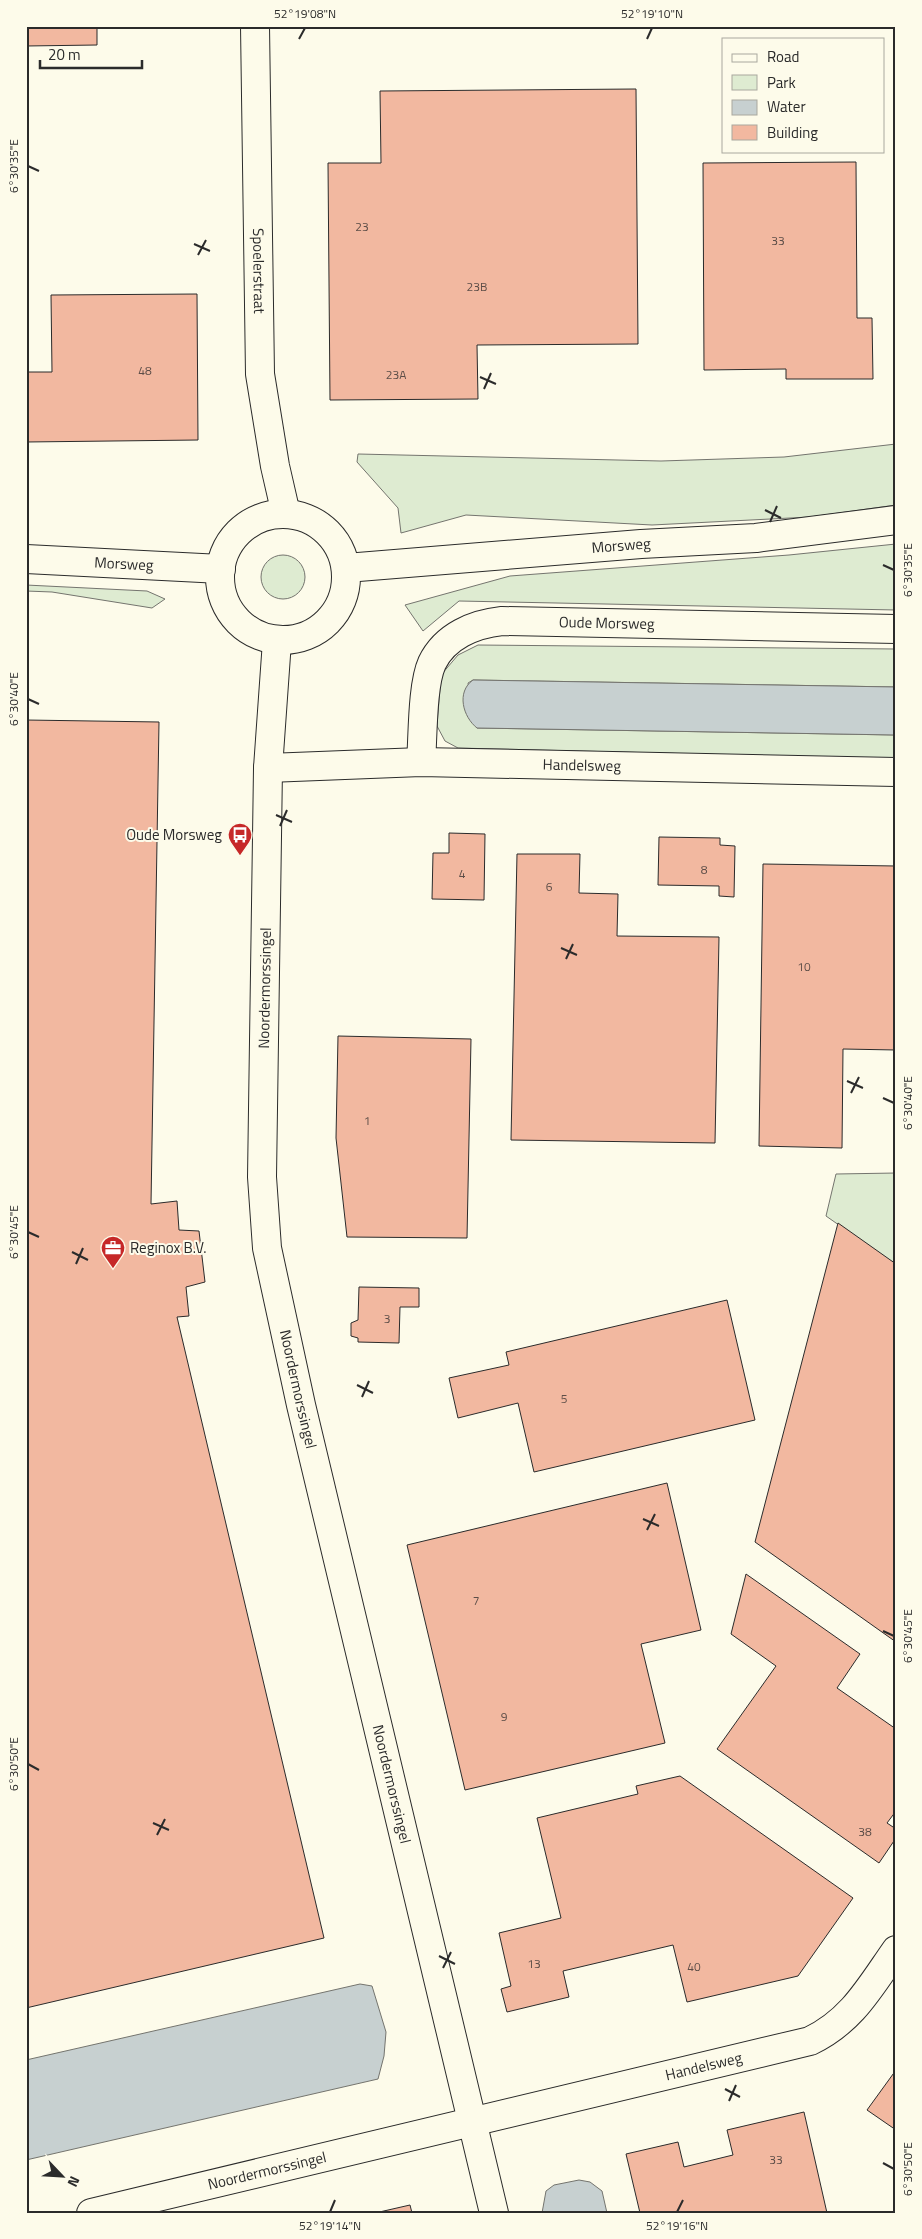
<svg xmlns="http://www.w3.org/2000/svg" width="922" height="2239" font-family="'Titillium Web',sans-serif">
  <style>
    .green { fill: #deebd1; stroke: #74746e }
    .water { fill: #c7d0d0; stroke: #74746e }
    .building { fill: #f2b8a0; stroke: #2b2b2b }
    .lines { fill: none; stroke-linecap: round; stroke-linejoin: round }
    .street-casing { stroke: #2b2b2b; stroke-width: 30 }
    .primary-casing { stroke: #2b2b2b; stroke-width: 30 }
    .street { stroke: #fdfbea; stroke-width: 28 }
    .primary { stroke: #fdfbea; stroke-width: 28 }
    .ticks { fill: none; stroke: #2b2b2b; stroke-width: 2 }
    .labels { text-anchor: middle; stroke-width: 4; stroke-linejoin: round; paint-order: stroke }
    .number-label { font-size: 12px; fill: #5d4e48 }
    .street-label { font-size: 15px; fill: #2b2b2b; stroke: #fdfbea }
    .poi-label { font-size: 15px; fill: #2b2b2b; stroke: #fdfbea; text-anchor: end }
    .neatline { fill: none; stroke: #2b2b2b; stroke-width: 2 }
    .ticks-label { font-size: 12px; text-anchor: middle; fill: #2b2b2b }
  </style>
  <rect width="100%" height="100%" fill="#fdfbea"/>
  <g class="green">
    <polygon points="896,444 896,505 810,517 652,525 466,515 401,533 398,508 357,462 358,454 661,461 784,457"/>
    <polygon points="896,544 896,610 459,601 423,631 405,605 510,576 789,555"/>
    <circle cx="283" cy="577" r="22"/>
    <polygon points="26,585 147,591 165,599 152,608 52,592 26,591"/>
    <polygon points="478,645 896,649 896,687 473,680 468,683 477,728 896,735 896,759 458,748 445,741 437,726 441,675 458,655"/>
    <polygon points="896,1173 896,1265 826,1216 836,1174"/>
  </g>
  <g class="water">
    <path d="M 473,680 L 896,687 L 896,735 L 477,728 C 463,717 456,692 473,680 Z"/>
    <polygon points="360,1984 372,1986 386,2032 384,2056 378,2079 26,2160 26,2060"/>
    <polygon points="579,2180 590,2182 602,2191 607,2213 542,2213 546,2191 554,2185"/>
  </g>
  <g class="building">
    <polygon points="26,26 97,26 97,45 26,46"/>
    <polygon points="636,89 638,344 477,345 478,399 330,400 328,163 381,163 380,91"/>
    <polygon points="856,162 857,318 872,318 873,379 786,379 786,369 704,370 703,163"/>
    <polygon points="197,294 198,440 26,442 26,372 52,372 51,295"/>
    <polygon points="26,720 159,722 151,1204 177,1201 179,1230 199,1231 205,1282 186,1287 189,1316 177,1317 324,1938 26,2008"/>
    <polygon points="449,833 485,834 484,900 432,899 433,853 449,853"/>
    <polygon points="659,837 720,838 720,845 735,846 734,897 719,896 719,886 658,885"/>
    <polygon points="517,854 580,854 579,893 618,894 617,936 719,937 715,1143 511,1140"/>
    <polygon points="763,864 896,866 896,1050 843,1049 842,1148 759,1146"/>
    <polygon points="338,1036 471,1039 467,1238 347,1237 336,1138"/>
    <polygon points="838,1223 896,1264 896,1642 755,1542"/>
    <polygon points="359,1287 419,1288 419,1307 400,1307 399,1343 358,1342 358,1338 351,1336 351,1323 358,1320"/>
    <polygon points="727,1300 755,1420 534,1472 518,1403 458,1418 449,1378 509,1365 506,1352"/>
    <polygon points="667,1483 701,1630 641,1644 665,1743 465,1790 407,1545"/>
    <polygon points="746,1574 860,1654 837,1688 896,1729 896,1811 887,1823 896,1829 896,1838 879,1863 717,1749 776,1666 731,1634"/>
    <polygon points="680,1776 853,1898 798,1976 687,2002 673,1945 563,1971 569,1997 507,2012 501,1989 511,1986 499,1933 561,1918 537,1818 638,1794 636,1786"/>
    <polygon points="896,2070 896,2130 867,2110"/>
    <polygon points="804,2112 827,2213 640,2213 626,2154 678,2142 684,2167 733,2155 727,2130"/>
    <polygon points="410,2205 412,2213 375,2213"/>
  </g>
  <g class="lines">
    <defs>
      <g id="street">
        <path id="s1" d="M 255,26 L 260,374 L 275,466 L 286,514"/>
        <path id="s2" d="M 277,641 L 268,768 L 262,1177 L 267,1248 L 301,1405 L 494,2213"/>
        <path id="s3" d="M 421,762 C 423,736 422,685 432,663 C 445,636 474,624 502,621 L 896,629"/>
        <path id="s4" d="M 268,768 L 421,762 L 896,772"/>
        <path id="s5" d="M 91,2213 L 810,2041 C 852,2021 870,1987 896,1950"/>
      </g>
      <g id="primary">
        <circle cx="283" cy="577" r="63"/>
        <path id="s6" d="M 26,559 L 221,569"/>
        <path id="s7" d="M 346,568 L 641,544 L 756,538 L 896,520"/>
      </g>
    </defs>
    <use href="#street" class="street-casing"/>
    <use href="#primary" class="primary-casing"/>
    <use href="#street" class="street"/>
    <use href="#primary" class="primary"/>
  </g>
  <path class="ticks" d="M 299,39 L 305,28M 647,39 L 652,28M 28,166 L 39,171M 194,244 L 210,251M 198,255 L 206,240M 480,377 L 496,384M 484,389 L 491,373M 765,510 L 781,518M 770,522 L 777,506M 883,565 L 894,570M 28,699 L 39,704M 276,815 L 292,822M 280,826 L 287,810M 561,948 L 577,955M 566,959 L 573,944M 847,1081 L 863,1088M 851,1093 L 859,1077M 883,1098 L 894,1103M 28,1232 L 39,1237M 72,1252 L 88,1260M 76,1264 L 83,1248M 357,1385 L 373,1393M 362,1397 L 369,1381M 643,1519 L 659,1526M 647,1530 L 655,1514M 883,1631 L 894,1636M 28,1764 L 39,1770M 153,1823 L 169,1830M 157,1835 L 165,1819M 439,1956 L 455,1964M 443,1968 L 451,1952M 725,2089 L 740,2097M 729,2101 L 736,2085M 883,2163 L 894,2169M 330,2212 L 335,2200M 677,2212 L 683,2200"/>
  <defs>
    <symbol id="bus-pin" viewBox="-11 -11 22 30"><path d="M0 17L-7.5 6A9.5 9.5 0 1 1 7.5 6Z" fill="#c62828" stroke="#fdfbea"/><path d="M-5-6H5V4H4V6H2V4H-2V6H-4V4H-5ZM-3.5-4V0h7V-4ZM-3.5 1.2v1.5H-2V1.2ZM2 1.2v1.5H3.5V1.2Z" fill="#fff"/></symbol>
    <symbol id="office-pin" viewBox="-11 -11 22 30"><path d="M0 17L-7.5 6A9.5 9.5 0 1 1 7.5 6Z" fill="#c62828" stroke="#fdfbea"/><path d="M-6-3h4V-5.5h4V-3h4V5H-6ZM-1-4.5V-3h2v-1.5ZM-6 0V1H6V0Z" fill="#fff"/></symbol>
  </defs>
  <g fill-rule="evenodd">
    <use href="#bus-pin" x="226" y="821" width="28" height="38"/>
    <use href="#office-pin" x="99" y="1234" width="28" height="38"/>
  </g>
  <g class="labels">
    <g class="number-label">
      <text x="362" y="231">23</text>
      <text x="778" y="245">33</text>
      <text x="477" y="291">23B</text>
      <text x="145" y="375">48</text>
      <text x="396" y="379">23A</text>
      <text x="704" y="874">8</text>
      <text x="462" y="878">4</text>
      <text x="549" y="891">6</text>
      <text x="804" y="971">10</text>
      <text x="367" y="1125">1</text>
      <text x="387" y="1323">3</text>
      <text x="564" y="1403">5</text>
      <text x="476" y="1605">7</text>
      <text x="504" y="1721">9</text>
      <text x="865" y="1836">38</text>
      <text x="534" y="1968">13</text>
      <text x="694" y="1971">40</text>
      <text x="776" y="2164">33</text>
    </g>
    <g class="street-label">
      <text dy="5" stroke="none"><textPath href="#s1" startOffset="245">Spoelerstraat</textPath></text>
      <text dy="5" stroke="none"><textPath href="#s7" startOffset="276">Morsweg</textPath></text>
      <text dy="5" stroke="none"><textPath href="#s6" startOffset="98">Morsweg</textPath></text>
      <text dy="5" stroke="none"><textPath href="#s3" startOffset="290">Oude Morsweg</textPath></text>
      <text dy="5" stroke="none"><textPath href="#s4" startOffset="314">Handelsweg</textPath></text>
      <text transform="translate(265 988) rotate(-89)" y="5">Noordermorssingel</text>
      <text dy="5" stroke="none"><textPath href="#s2" startOffset="752">Noordermorssingel</textPath></text>
      <text dy="5" stroke="none"><textPath href="#s2" startOffset="1158">Noordermorssingel</textPath></text>
      <text dy="5" stroke="none"><textPath href="#s5" startOffset="630">Handelsweg</textPath></text>
      <text dy="5" stroke="none"><textPath href="#s5" startOffset="181">Noordermorssingel</textPath></text>
    </g>
    <g class="poi-label">
      <text x="222" y="840">Oude Morsweg</text>
      <text x="130" y="1253" text-anchor="start">Reginox B.V.</text>
    </g>
  </g>
  <rect width="922" height="2239" fill="none" stroke="#fdfbea" stroke-width="55"/>
  <rect x="722" y="38" width="162" height="115" fill="#fdfbea" stroke="#a9a89e"/>
  <rect x="732" y="54" width="25" height="8" fill="#fdfbea" stroke="#a9a89e"/>
  <text x="767" y="62" font-size="15" fill="#2b2b2b">Road</text>
  <rect x="732" y="75" width="25" height="15" fill="#deebd1" stroke="#a9a89e"/>
  <text x="767" y="88" font-size="15" fill="#2b2b2b">Park</text>
  <rect x="732" y="100" width="25" height="15" fill="#c7d0d0" stroke="#a9a89e"/>
  <text x="767" y="112" font-size="15" fill="#2b2b2b">Water</text>
  <rect x="732" y="125" width="25" height="15" fill="#f2b8a0" stroke="#a9a89e"/>
  <text x="767" y="138" font-size="15" fill="#2b2b2b">Building</text>
  <g transform="translate(62 2176) rotate(115)" stroke="#fdfbea" stroke-width="4" paint-order="stroke">
  <path d="M0-4L9 19L0 12L-9 19Z" fill="#2b2b2b"/>
  <text y="-8" font-size="14" font-weight="bold" text-anchor="middle" fill="#2b2b2b">N</text>
  </g>
  <path d="M40 60v8h102v-8" fill="none" stroke="#2b2b2b" stroke-width="2.5"/>
  <text x="48" y="60" font-size="15" fill="#2b2b2b" stroke="#fdfbea" stroke-width="4" paint-order="stroke">20 m</text>
  <rect x="28" y="28" width="866" height="2184" class="neatline"/>
  <g class="ticks-label">
    <text x="305" y="18">52°19'08"N</text>
    <text x="652" y="18">52°19'10"N</text>
    <text transform="translate(14 166) rotate(-90)" y="4">6°30'35"E</text>
    <text transform="translate(908 570) rotate(-90)" y="4">6°30'35"E</text>
    <text transform="translate(14 699) rotate(-90)" y="4">6°30'40"E</text>
    <text transform="translate(908 1103) rotate(-90)" y="4">6°30'40"E</text>
    <text transform="translate(14 1232) rotate(-90)" y="4">6°30'45"E</text>
    <text transform="translate(908 1636) rotate(-90)" y="4">6°30'45"E</text>
    <text transform="translate(14 1764) rotate(-90)" y="4">6°30'50"E</text>
    <text transform="translate(908 2169) rotate(-90)" y="4">6°30'50"E</text>
    <text x="330" y="2230">52°19'14"N</text>
    <text x="677" y="2230">52°19'16"N</text>
  </g>
</svg>
